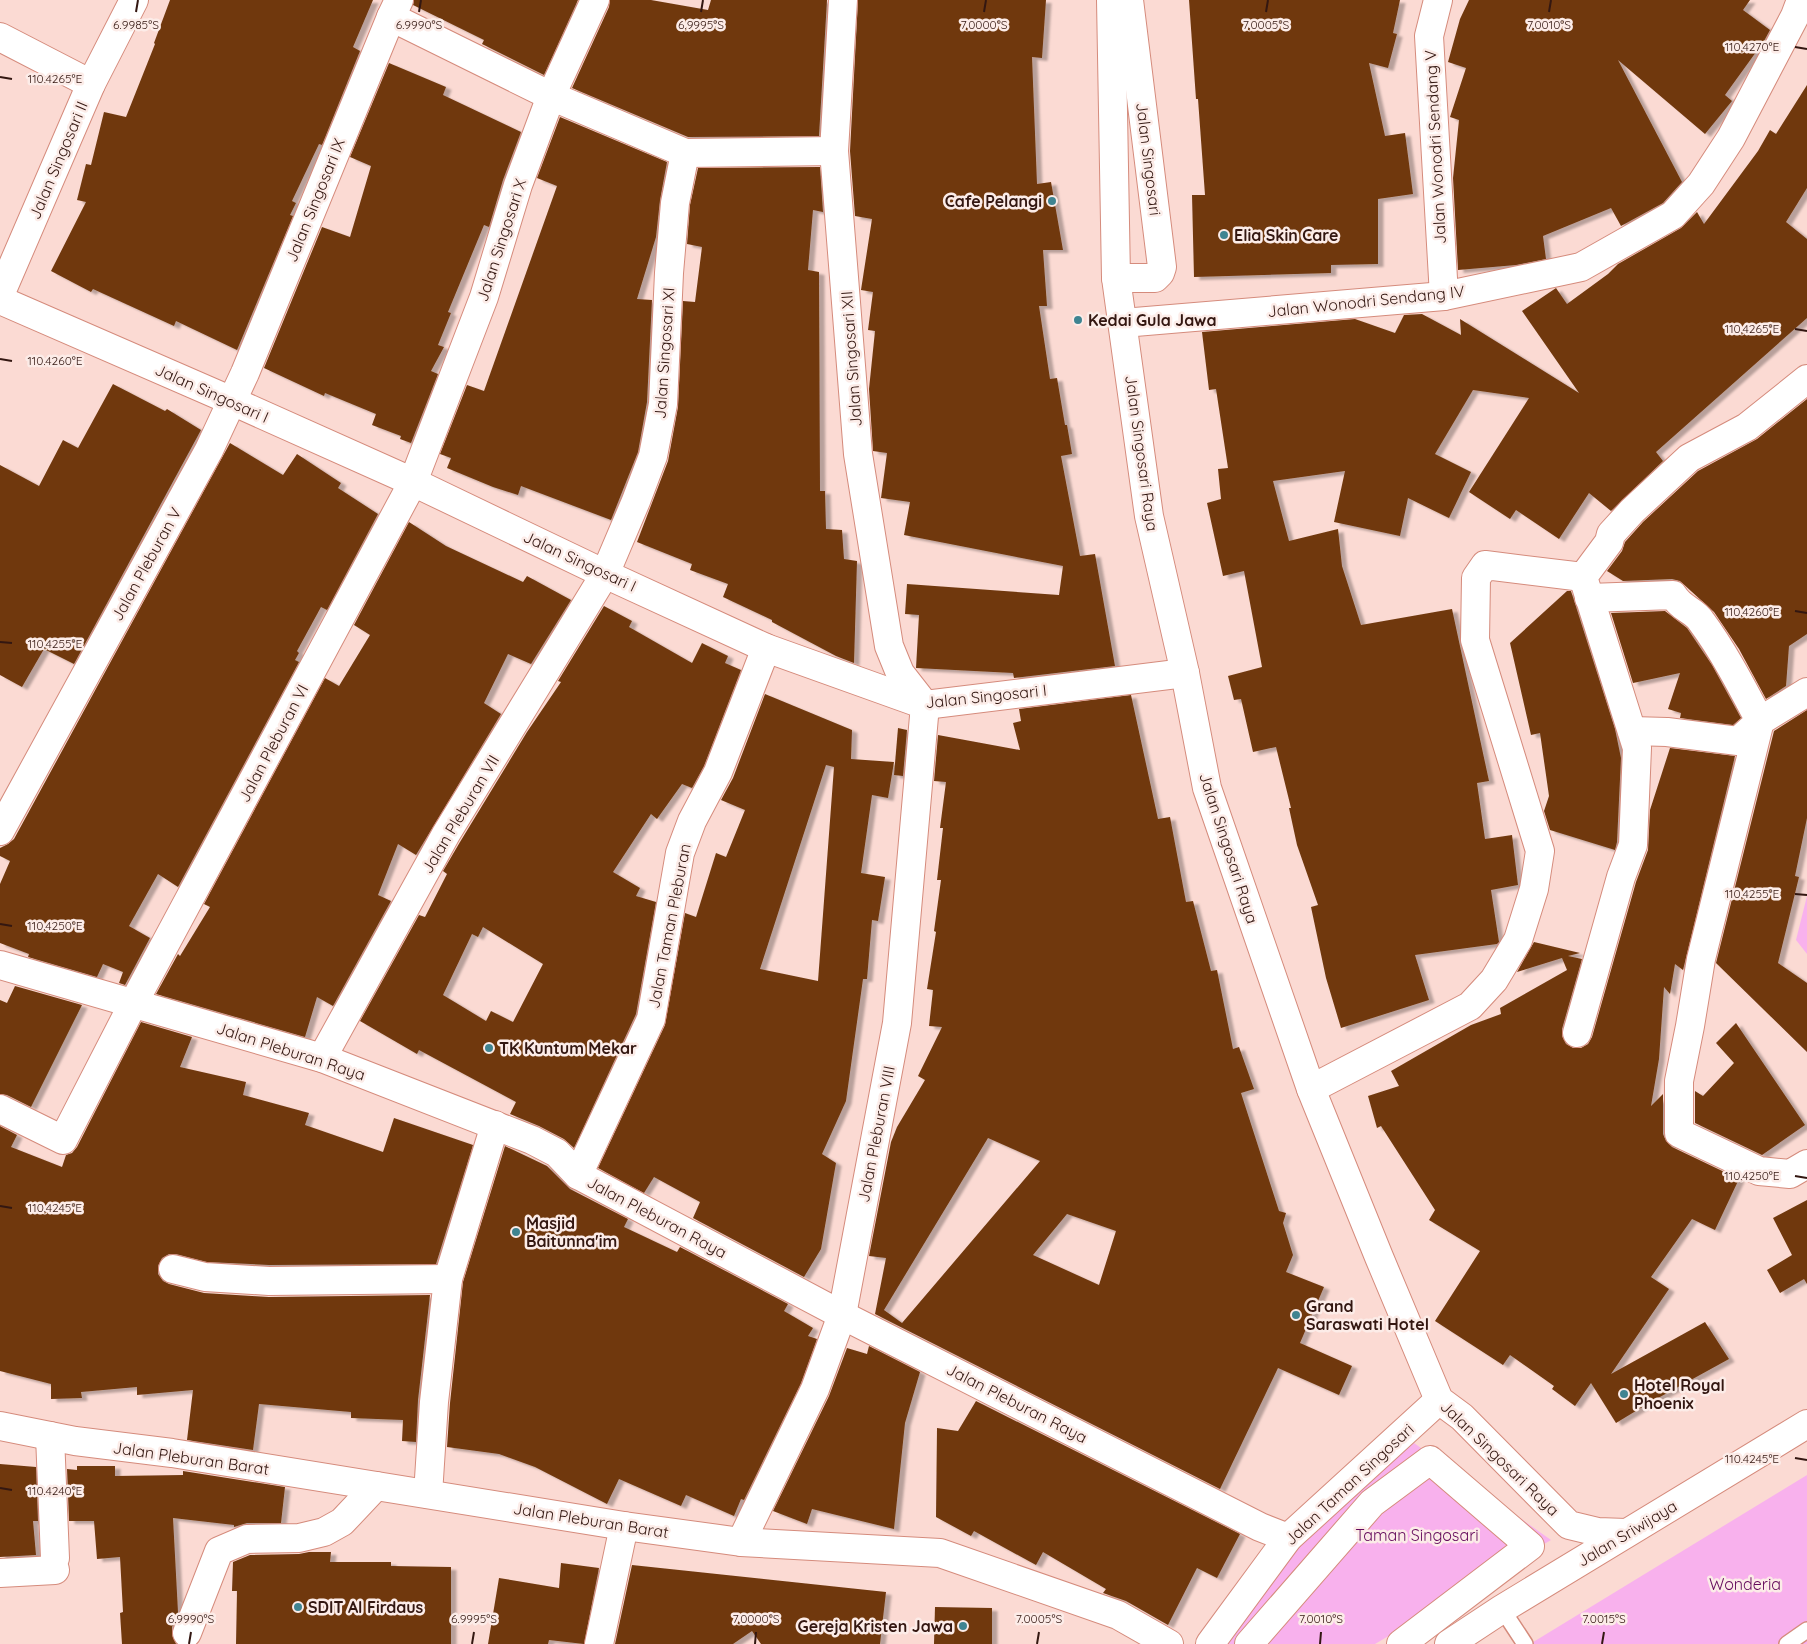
<svg xmlns="http://www.w3.org/2000/svg" width="1807" height="1644" font-family="Quicksand,sans-serif">
  <style>
    .green { fill: #f8b1ed }
    .building { fill: #6f380e; fill-rule: evenodd; filter: url(#shadow) }
    .lines { fill: none; stroke-linecap: round; stroke-linejoin: round }
    .lane-casing { stroke: #d58b7c; stroke-width: 18 }
    .street-casing { stroke: #d58b7c; stroke-width: 30 }
    .secondary-casing { stroke: #d58b7c; stroke-width: 30 }
    .lane { stroke: #fff; stroke-width: 15 }
    .street { stroke: #fff; stroke-width: 28 }
    .secondary { stroke: #fff; stroke-width: 28 }
    .ticks { fill: none; stroke: #331711; stroke-width: 2 }
    .poi-dot { fill: #3f8491; stroke: #fcece8; stroke-width: 2 }
    .labels { text-anchor: middle; stroke-width: 5; stroke-linejoin: round; paint-order: stroke }
    .street-label { font-size: 16px; fill: #331711; stroke: #fcece8 }
    .poi-label { font-size: 16px; font-weight: bold; fill: #331711; stroke: #fcece8; text-anchor: start }
    .park-label { font-size: 16px; fill: #640a5c; stroke: #fcece8 }
    .ticks-label { font-size: 12px; text-anchor: middle; fill: #331711; stroke: #fcece8; stroke-width: 5; stroke-linejoin: round; paint-order: stroke }
  </style>
  <defs>
    <filter id="shadow"><feDropShadow dx="5.5" dy="3" stdDeviation="1" flood-color="#0004"/></filter>
  </defs>
  <rect width="100%" height="100%" fill="#fbdad3"/>
  <g class="green">
    <polygon points="1807,896 1807,954 1796,940"/>
    <polygon points="1414,1443 1551,1540 1375,1644 1223,1644 1299,1541"/>
    <polygon points="1807,1475 1807,1644 1530,1644"/>
  </g>
  <g class="building">
    <polygon points="170,0 373,0 353,47 360,51 322,145 319,144 292,201 296,203 290,215 293,216 237,350 176,321 174,326 93,289 91,292 51,271 86,202 77,200 86,164 91,165 104,112 126,117 155,44 154,43"/>
    <polygon points="414,0 578,0 544,75 482,44 484,40 413,5"/>
    <polygon points="610,0 651,0 708,10 711,0 827,0 819,136 688,137 572,88 609,7"/>
    <polygon points="858,0 1046,0 1042,58 1032,57 1037,184 1051,182 1063,250 1043,250 1047,306 1039,306 1050,379 1057,378 1065,425 1067,425 1072,454 1061,456 1080,556 1095,554 1115,666 1014,678 1013,673 916,668 919,615 905,614 907,584 1059,595 1063,566 904,535 910,502 881,498 887,453 873,451 869,389 875,331 868,330 873,292 861,290 872,219 855,216 850,151"/>
    <polygon points="1189,0 1400,0 1393,33 1397,34 1388,68 1369,63 1385,136 1405,133 1413,194 1378,199 1378,264 1331,265 1331,273 1194,277 1192,195 1205,195 1198,99 1196,99"/>
    <polygon points="1469,0 1750,0 1743,10 1770,30 1764,41 1725,95 1732,101 1705,134 1618,60 1682,182 1663,203 1621,226 1611,208 1543,236 1546,259 1516,265 1458,270 1453,178 1459,120 1450,117 1466,68 1448,62 1460,19"/>
    <polygon points="389,63 446,87 443,95 521,132 503,180 489,227 484,225 448,312 451,313 438,345 444,347 431,371 438,374 411,443 400,439 401,436 372,425 376,414 325,393 324,396 264,368 322,227 350,237 371,166 350,157"/>
    <polygon points="1807,85 1807,188 1786,222 1807,239 1807,318 1656,452 1663,461 1611,511 1589,493 1559,539 1516,510 1510,519 1469,492 1529,398 1473,390 1435,454 1471,472 1449,518 1408,498 1400,536 1334,522 1345,471 1273,481 1289,541 1338,529 1342,566 1361,625 1452,609 1489,781 1477,783 1485,839 1512,835 1518,885 1491,890 1499,942 1497,944 1415,955 1429,1000 1341,1028 1326,978 1311,907 1318,905 1297,845 1289,808 1291,808 1276,747 1253,752 1241,699 1234,700 1228,676 1262,667 1244,571 1223,576 1207,503 1221,499 1218,469 1228,468 1216,389 1209,390 1202,332 1355,319 1395,333 1404,315 1422,314 1461,335 1460,319 1579,393 1522,311 1556,288 1567,304 1608,274 1618,264 1681,228 1697,212 1704,224 1758,151 1770,130 1776,134"/>
    <polygon points="560,117 667,162 660,200 656,237 637,299 652,300 647,402 638,452 611,520 521,486 518,495 493,487 447,468 451,458 440,454 467,385 484,391 557,186 537,178"/>
    <polygon points="820,167 823,212 813,210 808,270 819,272 820,491 825,491 826,529 842,530 844,559 857,561 854,663 836,656 772,622 772,620 723,597 728,584 690,570 692,564 637,542 668,461 678,407 683,301 695,302 702,247 687,244 690,205 698,168"/>
    <polygon points="113,384 165,411 167,409 201,430 74,664 44,649 22,687 0,675 0,465 39,486 63,440 78,448"/>
    <polygon points="1807,399 1807,634 1789,646 1786,686 1766,699 1739,649 1714,612 1680,581 1672,579 1623,581 1607,571 1622,551 1625,542 1643,522 1698,471 1757,439"/>
    <polygon points="230,443 283,475 297,454 341,483 338,488 378,514 327,610 321,607 297,651 299,653 295,660 299,662 178,887 158,874 129,926 150,938 125,985 119,983 123,972 103,964 97,977 28,957 29,954 0,943 0,884 10,861 0,856 0,848 8,844 14,839"/>
    <polygon points="409,522 446,546 523,582 527,576 571,600 531,664 508,654 484,703 501,714 416,855 398,844 378,895 391,901 333,1006 317,997 305,1037 156,994 178,954 180,956 210,907 204,904 325,678 339,686 370,635 354,625"/>
    <polygon points="1567,591 1571,591 1615,729 1621,758 1617,842 1615,850 1550,830 1544,811 1549,796 1540,733 1531,735 1510,643"/>
    <path d="M 604,606 L 632,621 L 629,627 L 692,663 L 702,643 L 728,656 L 725,663 L 741,670 L 704,766 L 692,788 L 682,784 L 657,819 L 651,814 L 613,872 L 640,888 L 636,896 L 656,902 L 636,1014 L 574,1148 L 564,1139 L 539,1126 L 510,1114 L 516,1102 L 419,1050 L 417,1054 L 360,1021 L 419,915 L 425,917 L 447,874 L 443,871 L 460,842 L 527,732 L 561,682 L 558,681 ZM 483,927 L 543,964 L 513,1022 L 491,1011 L 486,1021 L 443,995 L 472,934 L 478,937 Z"/>
    <polygon points="1665,611 1687,628 1712,665 1741,718 1733,725 1680,718 1681,713 1668,709 1680,673 1633,683 1611,613"/>
    <path d="M 765,694 L 852,730 L 851,759 L 894,762 L 888,798 L 872,795 L 861,873 L 885,877 L 878,921 L 872,920 L 867,979 L 863,979 L 846,1101 L 822,1154 L 836,1163 L 821,1249 L 804,1277 L 693,1218 L 700,1202 L 654,1177 L 644,1193 L 598,1168 L 665,1025 L 685,913 L 696,917 L 716,853 L 726,857 L 745,810 L 721,800 L 733,778 ZM 826,765 L 834,767 L 818,981 L 760,969 Z"/>
    <path d="M 1131,695 L 1158,819 L 1170,817 L 1186,902 L 1193,901 L 1211,971 L 1217,970 L 1233,1049 L 1239,1047 L 1254,1089 L 1241,1093 L 1279,1211 L 1286,1213 L 1283,1223 L 1293,1255 L 1286,1272 L 1324,1287 L 1300,1343 L 1352,1366 L 1339,1395 L 1278,1368 L 1220,1489 L 875,1314 L 886,1258 L 869,1256 L 891,1142 L 897,1127 L 925,1080 L 918,1076 L 942,1027 L 929,1026 L 933,990 L 927,989 L 936,932 L 934,931 L 941,880 L 937,880 L 943,828 L 940,828 L 946,782 L 934,781 L 938,735 L 1020,750 L 1013,723 L 1021,721 L 1019,709 ZM 988,1138 L 1040,1161 L 902,1323 L 884,1310 ZM 1067,1214 L 1116,1231 L 1099,1285 L 1033,1255 Z"/>
    <polygon points="1807,710 1807,818 1795,876 1799,877 1778,963 1807,983 1807,1052 1716,963 1774,731"/>
    <polygon points="898,728 907,730 903,776 894,775"/>
    <polygon points="1670,748 1735,756 1683,970 1675,964 1670,994 1664,987 1659,1059 1651,1106 1663,1094 1663,1134 1666,1141 1672,1147 1739,1179 1715,1230 1692,1219 1651,1277 1669,1289 1611,1374 1705,1322 1729,1359 1649,1403 1616,1423 1591,1383 1575,1406 1552,1389 1554,1386 1510,1355 1503,1365 1435,1321 1480,1251 1429,1220 1435,1210 1381,1126 1377,1128 1368,1096 1399,1086 1391,1071 1471,1025 1501,1014 1500,1008 1567,970 1562,958 1517,972 1534,942 1580,953 1568,956 1582,959 1562,1029 1562,1036 1566,1044 1573,1048 1581,1048 1588,1044 1592,1037 1636,882 1648,850 1650,810"/>
    <polygon points="15,986 82,1005 31,1107 7,1095 0,1094 0,1000 7,1003"/>
    <polygon points="141,1022 192,1037 180,1067 246,1082 243,1095 309,1113 305,1125 383,1152 394,1118 473,1145 436,1264 269,1265 207,1262 176,1254 169,1254 162,1258 158,1266 158,1274 163,1281 169,1284 204,1293 269,1297 430,1295 418,1400 416,1442 402,1441 403,1420 351,1418 351,1412 259,1404 253,1450 187,1440 193,1390 137,1395 137,1387 81,1392 82,1398 51,1399 51,1384 0,1371 0,1126 17,1135 11,1147 62,1167 66,1155 72,1153 77,1147"/>
    <polygon points="1736,1023 1805,1125 1762,1155 1695,1123 1695,1091 1703,1096 1734,1063 1716,1043"/>
    <polygon points="505,1146 547,1166 570,1189 628,1219 624,1227 677,1252 680,1247 788,1304 784,1311 813,1328 808,1336 817,1339 801,1383 744,1500 741,1499 734,1516 686,1495 681,1506 619,1479 607,1504 535,1467 499,1454 447,1447 450,1403 463,1282"/>
    <polygon points="1807,1200 1807,1284 1804,1279 1780,1293 1767,1270 1792,1255 1773,1218"/>
    <polygon points="869,1346 920,1372 905,1423 894,1529 812,1509 807,1524 773,1511 829,1396 847,1348 867,1354"/>
    <polygon points="976,1401 1240,1534 1217,1578 1197,1568 1168,1625 1126,1601 1103,1593 1106,1589 1043,1552 1036,1565 974,1531 971,1536 936,1517 937,1428 958,1431"/>
    <polygon points="0,1464 36,1467 38,1521 33,1521 36,1555 0,1557"/>
    <polygon points="77,1466 115,1466 115,1476 183,1475 183,1471 285,1487 281,1523 247,1523 234,1527 234,1525 173,1518 178,1612 172,1627 172,1635 176,1644 122,1644 120,1613 123,1612 120,1557 97,1559 94,1521 69,1521 67,1469 77,1470"/>
    <polygon points="309,1552 331,1552 330,1562 391,1562 391,1566 451,1567 451,1644 236,1644 237,1591 232,1591 233,1562 250,1555 299,1554"/>
    <polygon points="561,1563 599,1568 584,1644 549,1640 548,1644 488,1644 499,1578 559,1588"/>
    <polygon points="632,1565 886,1592 880,1644 761,1644 752,1631 733,1644 615,1644"/>
    <polygon points="935,1607 992,1608 992,1644 934,1644"/>
  </g>
  <g class="lines">
    <defs>
      <g id="lane">
        <polyline points="1502,1609 1525,1644"/>
        <polyline points="1787,1644 1807,1630"/>
      </g>
      <g id="street">
        <polyline points="1438,0 1429,36 1444,296"/>
        <polyline points="391,17 551,96 685,153 834,151"/>
        <polyline points="0,37 91,84"/>
        <polyline points="1116,278 1155,278 1160,273 1162,267 1129,0"/>
        <polyline points="0,295 91,84 134,0"/>
        <polyline points="0,300 232,401 413,482 605,574 766,648 925,705 1185,673"/>
        <polyline points="1123,323 1444,296 1581,267 1673,215 1701,184 1731,138 1795,16 1801,0"/>
        <path d="M 1589,598 L 1673,595 C 1681,609 1694,610 1701,621 C 1724,652 1742,687 1760,721 L 1738,741 L 1667,732 L 1632,731"/>
        <polyline points="1807,692 1760,721 1701,959 1690,1026 1679,1081 1679,1133 1759,1171 1790,1174 1807,1164"/>
        <polyline points="0,831 209,450 245,373 391,17 399,0"/>
        <polyline points="0,965 322,1058 532,1140 557,1153 578,1175 842,1315 1260,1527 1288,1538"/>
        <polyline points="1577,1033 1621,877 1633,845 1637,748 1583,577 1609,542 1611,534 1632,511 1689,458 1747,427 1807,379"/>
        <polyline points="322,1058 446,834 605,574 636,501 653,456 663,404 669,273 675,203 685,153"/>
        <polyline points="1311,1089 1470,1006 1494,980 1518,940 1534,889 1540,851 1475,640 1476,578 1485,565 1583,577"/>
        <polyline points="0,1109 63,1140 133,1004 413,482 484,297 518,185 551,96 595,0"/>
        <polyline points="578,1175 651,1019 680,853 692,821 718,772 766,648"/>
        <polyline points="173,1269 205,1277 269,1281 448,1279"/>
        <polyline points="0,1426 75,1441 172,1453 624,1526 741,1542 940,1553 1118,1615 1169,1644"/>
        <polyline points="50,1436 55,1558"/>
        <polyline points="428,1494 434,1402 448,1279 495,1125"/>
        <polyline points="741,1542 815,1389 842,1315 897,1023 925,705 900,673 889,646 858,454 834,151 843,0"/>
        <polyline points="0,1573 55,1570"/>
        <polyline points="187,1633 219,1551 247,1539 299,1538 324,1532 342,1522 376,1486"/>
        <polyline points="599,1644 624,1526"/>
        <polyline points="1249,1644 1372,1503 1430,1460 1530,1546 1401,1644"/>
      </g>
      <g id="secondary">
        <polyline points="1111,0 1116,278 1149,516 1185,673 1207,788 1311,1089 1379,1257 1439,1400 1462,1417 1569,1525 1598,1532 1626,1533"/>
        <polyline points="1210,1644 1288,1538 1439,1400"/>
        <polyline points="1449,1644 1502,1609 1807,1424"/>
      </g>
    </defs>
    <use href="#lane" class="lane-casing"/>
    <use href="#street" class="street-casing"/>
    <use href="#secondary" class="secondary-casing"/>
    <use href="#lane" class="lane"/>
    <use href="#street" class="street"/>
    <use href="#secondary" class="secondary"/>
  </g>
  <path class="ticks" d="M 136,12 L 138,0M 419,12 L 421,0M 701,12 L 703,0M 984,12 L 986,0M 1266,12 L 1268,0M 1549,12 L 1551,0M 1795,47 L 1807,49M 0,77 L 12,79M 1795,329 L 1807,331M 0,359 L 12,361M 1795,611 L 1807,613M 0,642 L 12,643M 1795,894 L 1807,895M 0,924 L 12,926M 1795,1176 L 1807,1178M 0,1206 L 12,1208M 1795,1458 L 1807,1460M 0,1488 L 12,1490M 189,1644 L 191,1632M 472,1644 L 474,1632M 755,1644 L 756,1632M 1037,1644 L 1039,1632M 1320,1644 L 1321,1632M 1602,1644 L 1604,1632"/>
  <g class="poi-dot">
    <circle cx="1052" cy="201" r="5"/>
    <circle cx="1224" cy="235" r="5"/>
    <circle cx="1078" cy="320" r="5"/>
    <circle cx="489" cy="1048" r="5"/>
    <circle cx="516" cy="1232" r="5"/>
    <circle cx="1296" cy="1315" r="5"/>
    <circle cx="1624" cy="1394" r="5"/>
    <circle cx="298" cy="1607" r="5"/>
    <circle cx="963" cy="1626" r="5"/>
  </g>
  <g class="labels">
    <g class="street-label">
      <text transform="translate(1435 147) rotate(-93)" y="6">Jalan Wonodri Sendang V</text>
      <text transform="translate(1149 159) rotate(83)" y="6">Jalan Singosari</text>
      <text transform="translate(58 160) rotate(-67)" y="6">Jalan Singosari II</text>
      <text transform="translate(315 200) rotate(-68)" y="6">Jalan Singosari IX</text>
      <text transform="translate(501 240) rotate(-72)" y="6">Jalan Singosari X</text>
      <text transform="translate(1366 301) rotate(-6)" y="6">Jalan Wonodri Sendang IV</text>
      <text transform="translate(664 353) rotate(-86)" y="6">Jalan Singosari XI</text>
      <text transform="translate(851 359) rotate(-94)" y="6">Jalan Singosari XII</text>
      <text transform="translate(212 393) rotate(24)" y="6">Jalan Singosari I</text>
      <text transform="translate(1142 453) rotate(82)" y="6">Jalan Singosari Raya</text>
      <text transform="translate(580 561) rotate(25)" y="6">Jalan Singosari I</text>
      <text transform="translate(146 564) rotate(-61)" y="6">Jalan Pleburan V</text>
      <text transform="translate(986 696) rotate(-6)" y="6">Jalan Singosari I</text>
      <text transform="translate(273 743) rotate(-62)" y="6">Jalan Pleburan VI</text>
      <text transform="translate(460 814) rotate(-59)" y="6">Jalan Pleburan VII</text>
      <text transform="translate(1229 848) rotate(72)" y="6">Jalan Singosari Raya</text>
      <text transform="translate(669 926) rotate(-79)" y="6">Jalan Taman Pleburan</text>
      <text transform="translate(291 1051) rotate(18)" y="6">Jalan Pleburan Raya</text>
      <text transform="translate(876 1134) rotate(-79)" y="6">Jalan Pleburan VIII</text>
      <text transform="translate(657 1217) rotate(28)" y="6">Jalan Pleburan Raya</text>
      <text transform="translate(1017 1403) rotate(27)" y="6">Jalan Pleburan Raya</text>
      <text transform="translate(191 1458) rotate(8)" y="6">Jalan Pleburan Barat</text>
      <text transform="translate(1500 1458) rotate(44)" y="6">Jalan Singosari Raya</text>
      <text transform="translate(1349 1484) rotate(-43)" y="6">Jalan Taman Singosari</text>
      <text transform="translate(591 1520) rotate(9)" y="6">Jalan Pleburan Barat</text>
      <text transform="translate(1627 1533) rotate(-31)" y="6">Jalan Sriwijaya</text>
    </g>
    <g class="poi-label">
      <text x="1042" y="207" text-anchor="end">Cafe Pelangi</text>
      <text x="1234" y="241">Elia Skin Care</text>
      <text x="1088" y="326">Kedai Gula Jawa</text>
      <text x="499" y="1054">TK Kuntum Mekar</text>
      <text x="526" y="1229">Masjid<tspan x="526" dy="18">Baitunna'im</tspan></text>
      <text x="1306" y="1312">Grand<tspan x="1306" dy="18">Saraswati Hotel</tspan></text>
      <text x="1634" y="1391">Hotel Royal<tspan x="1634" dy="18">Phoenix</tspan></text>
      <text x="308" y="1613">SDIT Al Firdaus</text>
      <text x="953" y="1632" text-anchor="end">Gereja Kristen Jawa</text>
    </g>
    <g class="park-label">
      <text x="1417" y="1541">Taman Singosari</text>
      <text x="1745" y="1590">Wonderia</text>
    </g>
  </g>
  <g class="ticks-label">
    <text x="136" y="29">6.9985°S</text>
    <text x="419" y="29">6.9990°S</text>
    <text x="701" y="29">6.9995°S</text>
    <text x="984" y="29">7.0000°S</text>
    <text x="1266" y="29">7.0005°S</text>
    <text x="1549" y="29">7.0010°S</text>
    <text x="1752" y="51">110.4270°E</text>
    <text x="55" y="83">110.4265°E</text>
    <text x="1752" y="333">110.4265°E</text>
    <text x="55" y="365">110.4260°E</text>
    <text x="1752" y="616">110.4260°E</text>
    <text x="55" y="648">110.4255°E</text>
    <text x="1752" y="898">110.4255°E</text>
    <text x="55" y="930">110.4250°E</text>
    <text x="1752" y="1180">110.4250°E</text>
    <text x="55" y="1212">110.4245°E</text>
    <text x="1752" y="1463">110.4245°E</text>
    <text x="55" y="1495">110.4240°E</text>
    <text x="191" y="1623">6.9990°S</text>
    <text x="474" y="1623">6.9995°S</text>
    <text x="756" y="1623">7.0000°S</text>
    <text x="1039" y="1623">7.0005°S</text>
    <text x="1321" y="1623">7.0010°S</text>
    <text x="1604" y="1623">7.0015°S</text>
  </g>
</svg>
